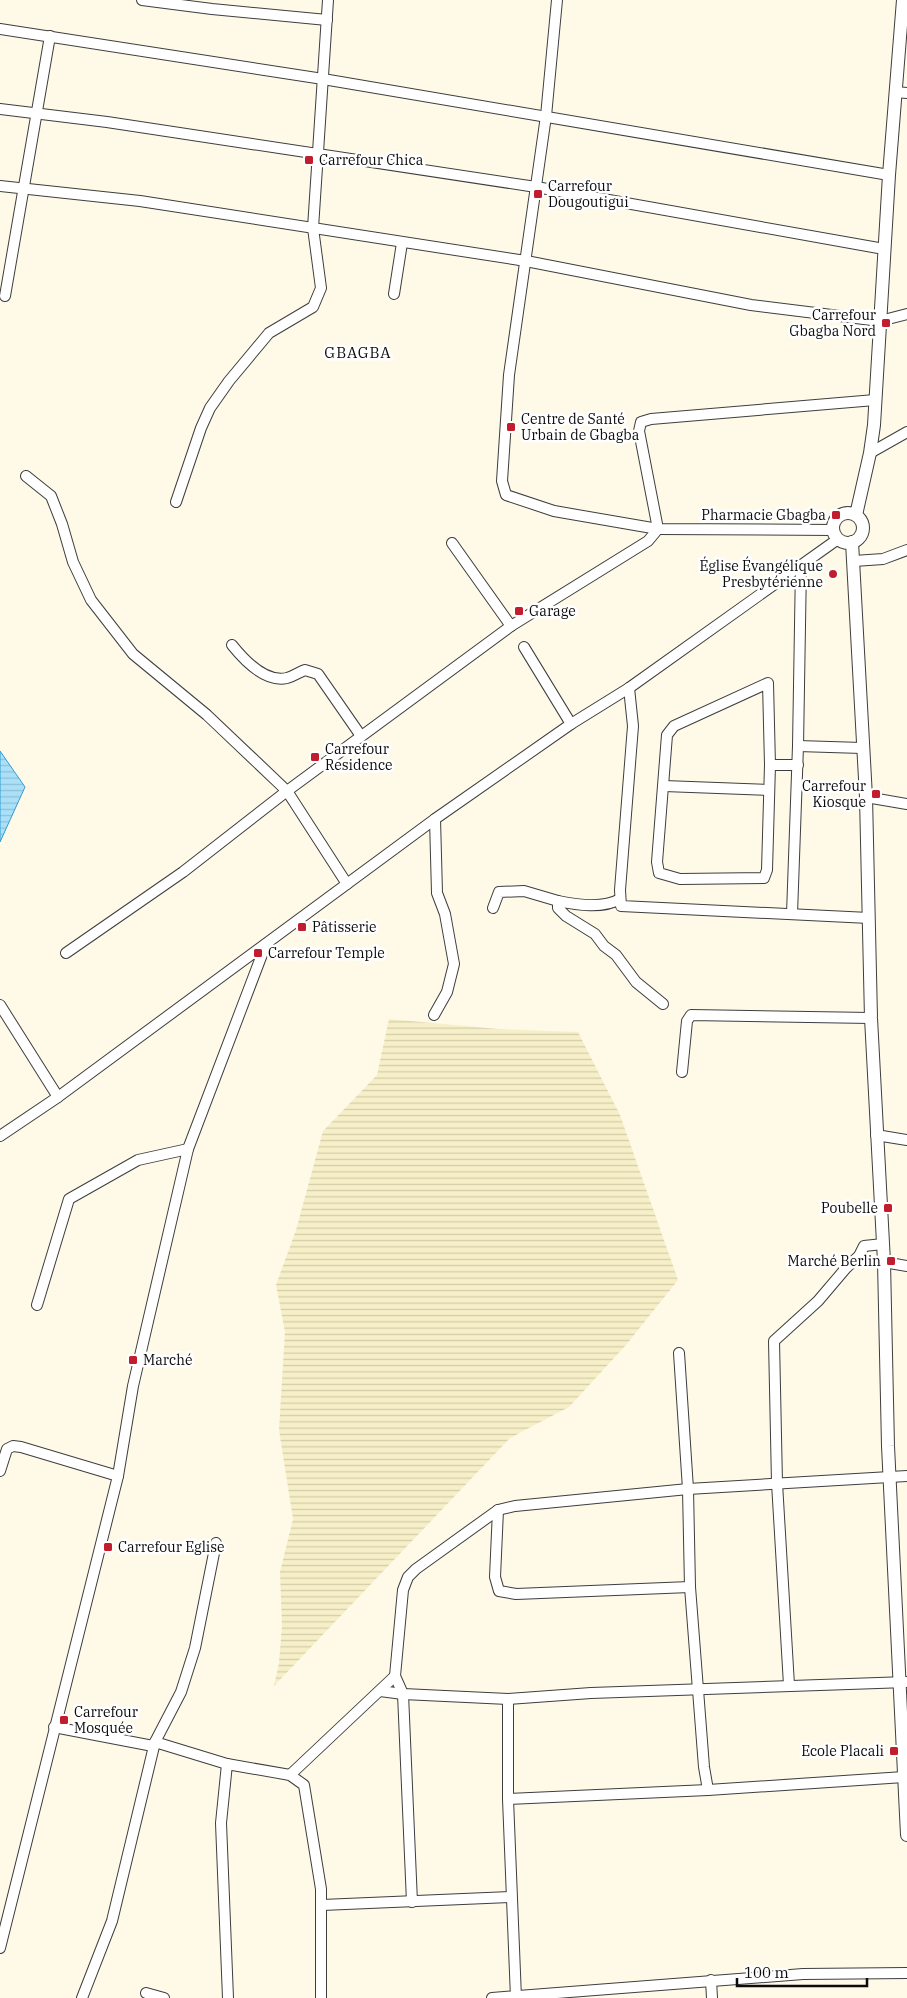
<svg xmlns="http://www.w3.org/2000/svg" width="907" height="1998" font-family="'IBM Plex Serif',serif">
  <style>
    .farmland { fill: url(#farmland-rules) }
    .water { fill: url(#water-rules); stroke: #2e9cd4 }
    .lines { fill: none; stroke-linecap: round; stroke-linejoin: round }
    .minor-casing { stroke: #3e3e3e; stroke-width: 12 }
    .tertiary-casing { stroke: #3e3e3e; stroke-width: 14 }
    .minor { stroke: #fff; stroke-width: 10 }
    .tertiary { stroke: #fff; stroke-width: 12 }
    .poi-dot { fill: #c11d2f; stroke: #fff; stroke-width: 2 }
    .labels { text-anchor: middle; stroke-width: 5; stroke-linejoin: round; paint-order: stroke }
    .poi-label { font-size: 14px; fill: #0b0b0b; stroke: #fff; text-anchor: start }
    .neighbourhood-label { font-size: 15px; letter-spacing: 1px; fill: #0b0b0b; stroke: #fff }
  </style>
  <defs>
    <pattern id="farmland-rules" width="6" height="5" patternUnits="userSpaceOnUse" patternTransform="scale(1.25)"><rect width="6" height="5" fill="#f6efc8"/><path d="M0 2.5h6" fill="none" stroke="#d2ccaa"/></pattern>
    <pattern id="water-rules" width="6" height="5" patternUnits="userSpaceOnUse" patternTransform="scale(1.25)"><rect width="6" height="5" fill="#aae1f9"/><path d="M0 2.5h6" fill="none" stroke="#91c0d4"/></pattern>
  </defs>
  <rect width="100%" height="100%" fill="#fff9e8"/>
  <polygon class="farmland" points="389,1019 498,1029 578,1032 620,1115 678,1280 626,1345 569,1407 510,1438 274,1686 279,1663 282,1626 280,1572 293,1519 279,1430 285,1332 276,1285 296,1230 323,1131 377,1075"/>
  <polygon class="water" points="0,751 25,787 0,842"/>
  <g class="lines">
    <defs>
      <g id="minor">
        <polyline points="142,0 212,9 327,20"/>
        <polyline points="557,0 546,116 509,375 502,481 506,495 554,511 658,529 834,530"/>
        <polyline points="0,29 323,79 889,175"/>
        <polyline points="896,92 907,93"/>
        <polyline points="0,109 107,122 536,187 884,249"/>
        <polyline points="0,186 140,201 526,261 751,305 880,321 907,314"/>
        <polyline points="394,294 402,243"/>
        <polyline points="5,296 50,36"/>
        <polyline points="870,453 907,432"/>
        <polyline points="26,476 51,496 62,524 73,562 91,600 133,654 207,715 287,791 347,884"/>
        <polyline points="176,502 201,428 210,408 229,381 269,333 313,307 321,288 313,228 328,0"/>
        <polyline points="658,529 639,431 641,422 651,419 875,400"/>
        <polyline points="452,543 511,626"/>
        <polyline points="854,561 883,559 907,550"/>
        <path d="M 232,645 C 244,660 265,683 287,678 C 294,676 299,672 305,670 L 318,674 L 361,736"/>
        <polyline points="524,647 571,724"/>
        <polyline points="629,688 633,726 620,890 621,906 869,918"/>
        <polyline points="798,746 862,748"/>
        <polyline points="770,765 767,870 764,878 680,879 659,873 657,862 667,735 674,726 768,683 770,765 798,765"/>
        <polyline points="664,786 769,790"/>
        <polyline points="866,797 907,804"/>
        <path d="M 620,899 C 603,909 577,905 558,901 L 558,908 L 566,916 L 595,934 L 604,946 L 616,955 L 636,982 L 663,1004"/>
        <polyline points="493,908 499,892 524,891 558,901"/>
        <polyline points="792,914 798,746 801,565"/>
        <polyline points="66,953 183,872 287,791 511,626 648,541 658,529"/>
        <polyline points="0,1005 58,1097"/>
        <polyline points="434,1015 447,992 454,964 445,914 437,893 435,819"/>
        <polyline points="682,1072 687,1021 691,1015 871,1018"/>
        <polyline points="876,1135 907,1140"/>
        <polyline points="0,1136 58,1097 435,819 571,724 629,688 838,539"/>
        <polyline points="884,1262 907,1266"/>
        <polyline points="37,1305 69,1199 138,1160 188,1149"/>
        <polyline points="679,1353 688,1489 690,1587 704,1767 708,1790 904,1777"/>
        <polyline points="0,1471 7,1449 13,1446 21,1447 118,1476"/>
        <polyline points="498,1510 495,1577 499,1591 516,1594 690,1587"/>
        <polyline points="789,1685 777,1483 774,1341 818,1301 846,1268 859,1256 864,1246 883,1244"/>
        <polyline points="380,1691 403,1694 508,1699 591,1693 907,1682"/>
        <polyline points="508,1699 508,1799 516,1998"/>
        <polyline points="54,1727 153,1746"/>
        <polyline points="155,1742 181,1692 195,1648 216,1543"/>
        <polyline points="227,1764 221,1823 228,1998"/>
        <polyline points="290,1775 395,1676"/>
        <polyline points="508,1799 708,1790"/>
        <polyline points="412,1902 403,1694 395,1676 403,1590 408,1577 416,1569 498,1510 515,1506 688,1489 907,1476"/>
        <polyline points="322,1905 511,1897"/>
        <polyline points="0,1948 118,1476 133,1386 188,1149 266,944"/>
        <polyline points="711,1980 712,1998"/>
        <polyline points="146,1993 164,1998"/>
        <polyline points="82,1998 112,1921 155,1742 227,1764 290,1775 304,1785 321,1889 321,1998"/>
        <polyline points="492,1998 803,1974 907,1973"/>
      </g>
      <g id="tertiary">
        <circle cx="848" cy="528" r="15"/>
        <polyline points="856,515 870,453 874,425 889,175 903,0"/>
        <polyline points="852,542 866,797 871,1018 884,1262 888,1446 907,1835"/>
      </g>
    </defs>
    <use href="#minor" class="minor-casing"/>
    <use href="#tertiary" class="tertiary-casing"/>
    <use href="#minor" class="minor"/>
    <use href="#tertiary" class="tertiary"/>
  </g>
  <g class="poi-dot">
    <rect x="304" y="155" width="10" height="10" rx="2.5"/>
    <rect x="533" y="189" width="10" height="10" rx="2.5"/>
    <rect x="881" y="318" width="10" height="10" rx="2.5"/>
    <rect x="506" y="422" width="10" height="10" rx="2.5"/>
    <rect x="831" y="510" width="10" height="10" rx="2.5"/>
    <circle cx="833" cy="574" r="5"/>
    <rect x="514" y="606" width="10" height="10" rx="2.5"/>
    <rect x="310" y="752" width="10" height="10" rx="2.5"/>
    <rect x="871" y="789" width="10" height="10" rx="2.5"/>
    <rect x="297" y="922" width="10" height="10" rx="2.5"/>
    <rect x="253" y="948" width="10" height="10" rx="2.5"/>
    <rect x="883" y="1203" width="10" height="10" rx="2.5"/>
    <rect x="886" y="1256" width="10" height="10" rx="2.5"/>
    <rect x="128" y="1355" width="10" height="10" rx="2.5"/>
    <rect x="103" y="1542" width="10" height="10" rx="2.5"/>
    <rect x="59" y="1715" width="10" height="10" rx="2.5"/>
    <rect x="889" y="1746" width="10" height="10" rx="2.5"/>
  </g>
  <g class="labels">
    <g class="poi-label">
      <text x="319" y="165">Carrefour Chica</text>
      <text x="548" y="191">Carrefour<tspan x="548" dy="16">Dougoutigui</tspan></text>
      <text x="876" y="320" text-anchor="end">Carrefour<tspan x="876" dy="16">Gbagba Nord</tspan></text>
      <text x="521" y="424">Centre de Santé<tspan x="521" dy="16">Urbain de Gbagba</tspan></text>
      <text x="826" y="520" text-anchor="end">Pharmacie Gbagba</text>
      <text x="823" y="571" text-anchor="end">Église Évangélique<tspan x="823" dy="16">Presbytérienne</tspan></text>
      <text x="529" y="616">Garage</text>
      <text x="325" y="754">Carrefour<tspan x="325" dy="16">Residence</tspan></text>
      <text x="866" y="791" text-anchor="end">Carrefour<tspan x="866" dy="16">Kiosque</tspan></text>
      <text x="312" y="932">Pâtisserie</text>
      <text x="268" y="958">Carrefour Temple</text>
      <text x="878" y="1213" text-anchor="end">Poubelle</text>
      <text x="881" y="1266" text-anchor="end">Marché Berlin</text>
      <text x="143" y="1365">Marché</text>
      <text x="118" y="1552">Carrefour Eglise</text>
      <text x="74" y="1717">Carrefour<tspan x="74" dy="16">Mosquée</tspan></text>
      <text x="884" y="1756" text-anchor="end">Ecole Placali</text>
    </g>
    <g class="neighbourhood-label">
      <text x="358" y="358">GBAGBA</text>
    </g>
  </g>
  <path d="M737 1978v8h130v-8" fill="none" stroke="#0b0b0b" stroke-width="2.5"/>
  <text x="744" y="1978" font-size="15" fill="#0b0b0b" stroke="#ffffff" stroke-width="4" paint-order="stroke">100 m</text>
</svg>
